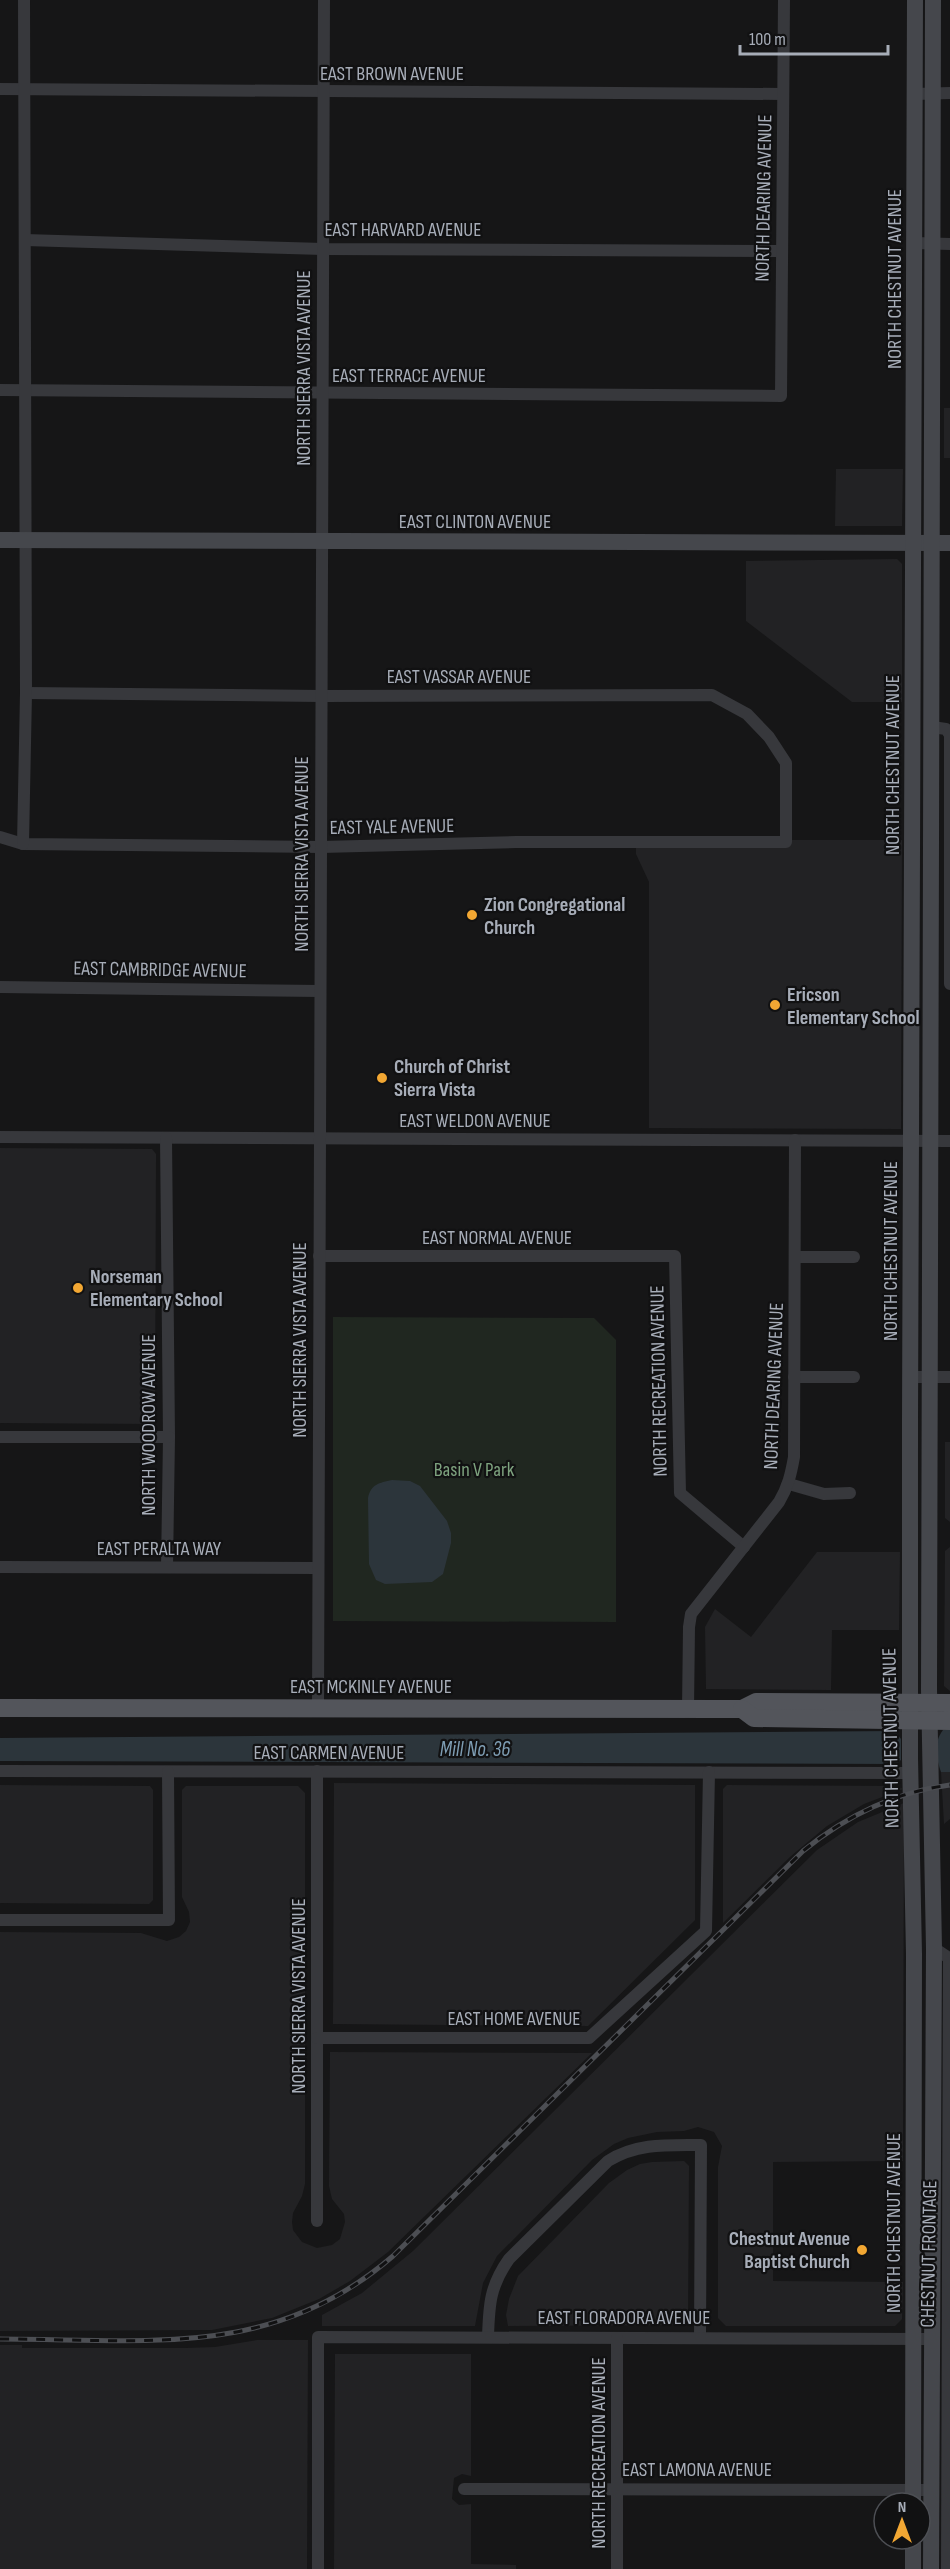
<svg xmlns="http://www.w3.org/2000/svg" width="950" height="2569" font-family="'Sofia Sans Condensed',sans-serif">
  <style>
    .built { fill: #222224 }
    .green { fill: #202720 }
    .water { fill: #2c353b }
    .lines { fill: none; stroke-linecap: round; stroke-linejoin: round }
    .minor { stroke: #37383c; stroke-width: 12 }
    .secondary { stroke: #45474c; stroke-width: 16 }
    .primary { stroke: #53555b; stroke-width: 18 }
    .rail-casing { stroke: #4c4e53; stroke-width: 5 }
    .rail { stroke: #111112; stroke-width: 3; stroke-dasharray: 9; stroke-linecap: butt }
    .poi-dot { fill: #f2a733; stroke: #111112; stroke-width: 2 }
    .labels { text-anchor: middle; stroke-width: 4.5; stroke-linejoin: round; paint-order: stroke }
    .street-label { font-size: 20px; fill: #a7adb8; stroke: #111112 }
    .poi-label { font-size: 20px; font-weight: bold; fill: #a7adb8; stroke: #111112; text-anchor: start }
    .park-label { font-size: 20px; fill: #7ea37f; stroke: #111112 }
    .water-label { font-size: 21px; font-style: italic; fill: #7e9db3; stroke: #111112 }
  </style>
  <rect width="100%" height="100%" fill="#161617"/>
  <g class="built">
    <rect x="944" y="408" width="6" height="50"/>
    <polygon points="836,469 903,469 902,526 835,526"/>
    <polygon points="897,559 902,564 902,702 852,702 746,621 746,561"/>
    <polygon points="636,840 902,840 901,1129 649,1128 649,882 636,854"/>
    <polygon points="0,1148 152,1149 156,1154 155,1424 0,1423"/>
    <polygon points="945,1442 950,1442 950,1522 945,1518"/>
    <polygon points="950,1547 950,1691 944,1686 945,1551"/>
    <polygon points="817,1552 900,1552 899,1630 832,1630 831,1690 706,1689 705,1627 715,1609 751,1637"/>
    <polygon points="941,1772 950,1772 950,1819 944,1824"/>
    <polygon points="334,1783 695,1785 695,1920 588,2026 333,2024"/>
    <polygon points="0,1785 150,1786 153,1790 153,1900 149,1904 0,1903"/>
    <polygon points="727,1785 897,1786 903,1789 864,1804 827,1826 791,1856 723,1923 723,1789"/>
    <polygon points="186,1786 298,1786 305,1793 305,2184 302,2196 293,2213 292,2222 293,2230 302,2242 317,2248 332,2245 340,2239 345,2222 344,2214 332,2199 329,2186 330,2052 592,2053 388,2252 350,2281 319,2299 272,2318 212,2330 0,2331 0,1932 141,1933 167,1941 179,1937 186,1931 190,1922 189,1912 182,1897 182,1790"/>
    <polygon points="904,1803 903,2161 773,2162 773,2281 903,2282 902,2319 895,2326 726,2326 718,2318 718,2167 722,2146 714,2132 698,2127 684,2131 657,2132 628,2138 614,2144 592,2160 497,2256 483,2283 475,2326 322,2326 322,2315 362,2293 413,2251 817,1850 858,1822"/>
    <polygon points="684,2161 689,2166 688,2325 508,2326 506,2315 509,2299 518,2276 609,2183 627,2170 640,2164 652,2162"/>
    <polygon points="257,2340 308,2340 307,2569 0,2569 0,2345 22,2345 22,2348 186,2348 215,2347"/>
    <polygon points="335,2354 471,2354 471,2476 462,2474 454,2478 452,2499 459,2505 471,2504 471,2564 516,2565 516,2569 334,2569"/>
  </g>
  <polygon class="green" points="333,1317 594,1318 616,1340 616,1622 333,1621"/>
  <g class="water">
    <path d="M 392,1480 L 410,1481 L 420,1486 L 447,1521 L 451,1533 L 451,1543 L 443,1574 L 432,1582 L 385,1584 L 376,1580 L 369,1564 L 368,1498 C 371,1484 379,1483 392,1480 Z"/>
    <path d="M 943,1730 L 950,1730 L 950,1772 L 941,1772 C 936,1757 933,1743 943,1730 Z"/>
    <polygon points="895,1731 901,1739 901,1760 896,1764 0,1761 0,1738"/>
  </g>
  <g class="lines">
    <g class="minor">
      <polyline points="0,89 783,94"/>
      <polyline points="915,94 950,93"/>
      <polyline points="25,240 323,249 781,251"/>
      <polyline points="915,243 950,244"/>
      <polyline points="0,390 781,396 784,0"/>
      <polyline points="932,727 946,729 950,735 950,984"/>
      <polyline points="0,837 23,844 321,847 516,842 786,842 786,763 769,737 747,714 712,695 321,696 26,693"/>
      <polyline points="23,844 26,693 24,0"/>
      <polyline points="0,987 320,991"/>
      <polyline points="0,1137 950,1141"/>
      <polyline points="166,1138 169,1437 167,1567"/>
      <polyline points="319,1256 675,1256 680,1493 744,1547"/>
      <polyline points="795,1257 854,1257"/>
      <polyline points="794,1377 854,1377"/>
      <polyline points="910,1377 950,1377"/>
      <polyline points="0,1437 169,1437"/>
      <polyline points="789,1484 824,1494 850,1493"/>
      <polyline points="0,1567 318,1568"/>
      <polyline points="318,1708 324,0"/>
      <path d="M 688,1709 L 689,1627 L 691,1614 L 779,1502 C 788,1487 791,1474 794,1457 L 795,1140"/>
      <polyline points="0,1771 911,1773"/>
      <polyline points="317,1771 317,2221"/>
      <polyline points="0,1920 169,1920 168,1772"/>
      <polyline points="934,1948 949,1958 947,2569"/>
      <polyline points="317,2038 589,2038 706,1931 709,1772"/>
      <path d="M 488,2337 C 489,2304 490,2286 509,2259 L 608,2161 C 637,2143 667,2145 701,2145 L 700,2337"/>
      <polyline points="464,2489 931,2490"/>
      <polyline points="318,2569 318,2337 931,2339"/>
      <polyline points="617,2569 617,2338"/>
    </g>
    <g class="secondary">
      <polyline points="0,540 950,543"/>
      <polyline points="913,2503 914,1954 910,1758 910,1420 915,0"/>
      <polyline points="913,2569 913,2539"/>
      <polyline points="931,2569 934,1948 929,1689 933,0"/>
    </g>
    <g class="primary">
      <polyline points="0,1708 727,1709 742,1709 756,1702 950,1703"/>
      <polyline points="742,1709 754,1718 950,1721"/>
    </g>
    <defs>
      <path id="rail" d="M 0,2339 C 147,2339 273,2360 393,2256 L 803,1851 C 846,1816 895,1792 950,1785"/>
    </defs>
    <use href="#rail" class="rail-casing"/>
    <use href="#rail" class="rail"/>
  </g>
  <g class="poi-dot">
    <circle cx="472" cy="915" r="6"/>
    <circle cx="775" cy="1005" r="6"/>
    <circle cx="382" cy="1078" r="6"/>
    <circle cx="78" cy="1288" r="6"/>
    <circle cx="862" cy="2250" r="6"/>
  </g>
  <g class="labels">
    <g class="street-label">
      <text x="392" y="80">EAST BROWN AVENUE</text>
      <text transform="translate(763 198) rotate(-89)" y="7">NORTH DEARING AVENUE</text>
      <text x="403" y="236">EAST HARVARD AVENUE</text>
      <text transform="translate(894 279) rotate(-90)" y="7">NORTH CHESTNUT AVENUE</text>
      <text transform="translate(303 368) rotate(-90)" y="7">NORTH SIERRA VISTA AVENUE</text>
      <text x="409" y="382">EAST TERRACE AVENUE</text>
      <text x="475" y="528">EAST CLINTON AVENUE</text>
      <text x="459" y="683">EAST VASSAR AVENUE</text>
      <text transform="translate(892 765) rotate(-90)" y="7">NORTH CHESTNUT AVENUE</text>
      <text transform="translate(392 826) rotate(-1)" y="7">EAST YALE AVENUE</text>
      <text transform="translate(301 854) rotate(-90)" y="7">NORTH SIERRA VISTA AVENUE</text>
      <text transform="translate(160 969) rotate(1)" y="7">EAST CAMBRIDGE AVENUE</text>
      <text x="475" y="1127">EAST WELDON AVENUE</text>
      <text x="497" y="1244">EAST NORMAL AVENUE</text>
      <text transform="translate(890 1251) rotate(-90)" y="7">NORTH CHESTNUT AVENUE</text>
      <text transform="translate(299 1340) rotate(-90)" y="7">NORTH SIERRA VISTA AVENUE</text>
      <text transform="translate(658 1381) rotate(-91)" y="7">NORTH RECREATION AVENUE</text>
      <text transform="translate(773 1386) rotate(-88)" y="7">NORTH DEARING AVENUE</text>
      <text transform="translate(148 1425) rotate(-90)" y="7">NORTH WOODROW AVENUE</text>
      <text x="159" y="1555">EAST PERALTA WAY</text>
      <text x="371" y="1693">EAST MCKINLEY AVENUE</text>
      <text transform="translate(890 1738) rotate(-91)" y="7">NORTH CHESTNUT AVENUE</text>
      <text x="329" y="1759">EAST CARMEN AVENUE</text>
      <text transform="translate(298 1996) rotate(-90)" y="7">NORTH SIERRA VISTA AVENUE</text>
      <text x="514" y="2025">EAST HOME AVENUE</text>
      <text transform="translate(893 2223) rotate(-90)" y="7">NORTH CHESTNUT AVENUE</text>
      <text transform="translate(928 2254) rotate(-89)" y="7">CHESTNUT FRONTAGE</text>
      <text x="624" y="2324">EAST FLORADORA AVENUE</text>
      <text transform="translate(598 2453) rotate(-90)" y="7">NORTH RECREATION AVENUE</text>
      <text x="697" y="2476">EAST LAMONA AVENUE</text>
    </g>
    <g class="poi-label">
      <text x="484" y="911">Zion Congregational<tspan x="484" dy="23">Church</tspan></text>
      <text x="787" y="1001">Ericson<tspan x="787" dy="23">Elementary School</tspan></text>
      <text x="394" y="1073">Church of Christ<tspan x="394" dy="23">Sierra Vista</tspan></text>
      <text x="90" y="1283">Norseman<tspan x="90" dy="23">Elementary School</tspan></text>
      <text x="850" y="2245" text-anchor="end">Chestnut Avenue<tspan x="850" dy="23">Baptist Church</tspan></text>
    </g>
    <g class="park-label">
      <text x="474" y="1476">Basin V Park</text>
    </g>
    <g class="water-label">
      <text x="475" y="1756">Mill No. 36</text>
    </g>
  </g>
  <g transform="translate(902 2521)"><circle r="28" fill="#111112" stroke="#4d4f54" stroke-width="1.5"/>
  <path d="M0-4.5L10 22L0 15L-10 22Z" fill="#f2a733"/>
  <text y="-9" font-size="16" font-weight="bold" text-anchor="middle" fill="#a7adb8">N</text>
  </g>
  <path d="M740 45v9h148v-9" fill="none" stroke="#a7adb8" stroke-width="3"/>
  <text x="749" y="45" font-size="18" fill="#a7adb8" stroke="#111112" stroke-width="4.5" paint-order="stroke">100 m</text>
</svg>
